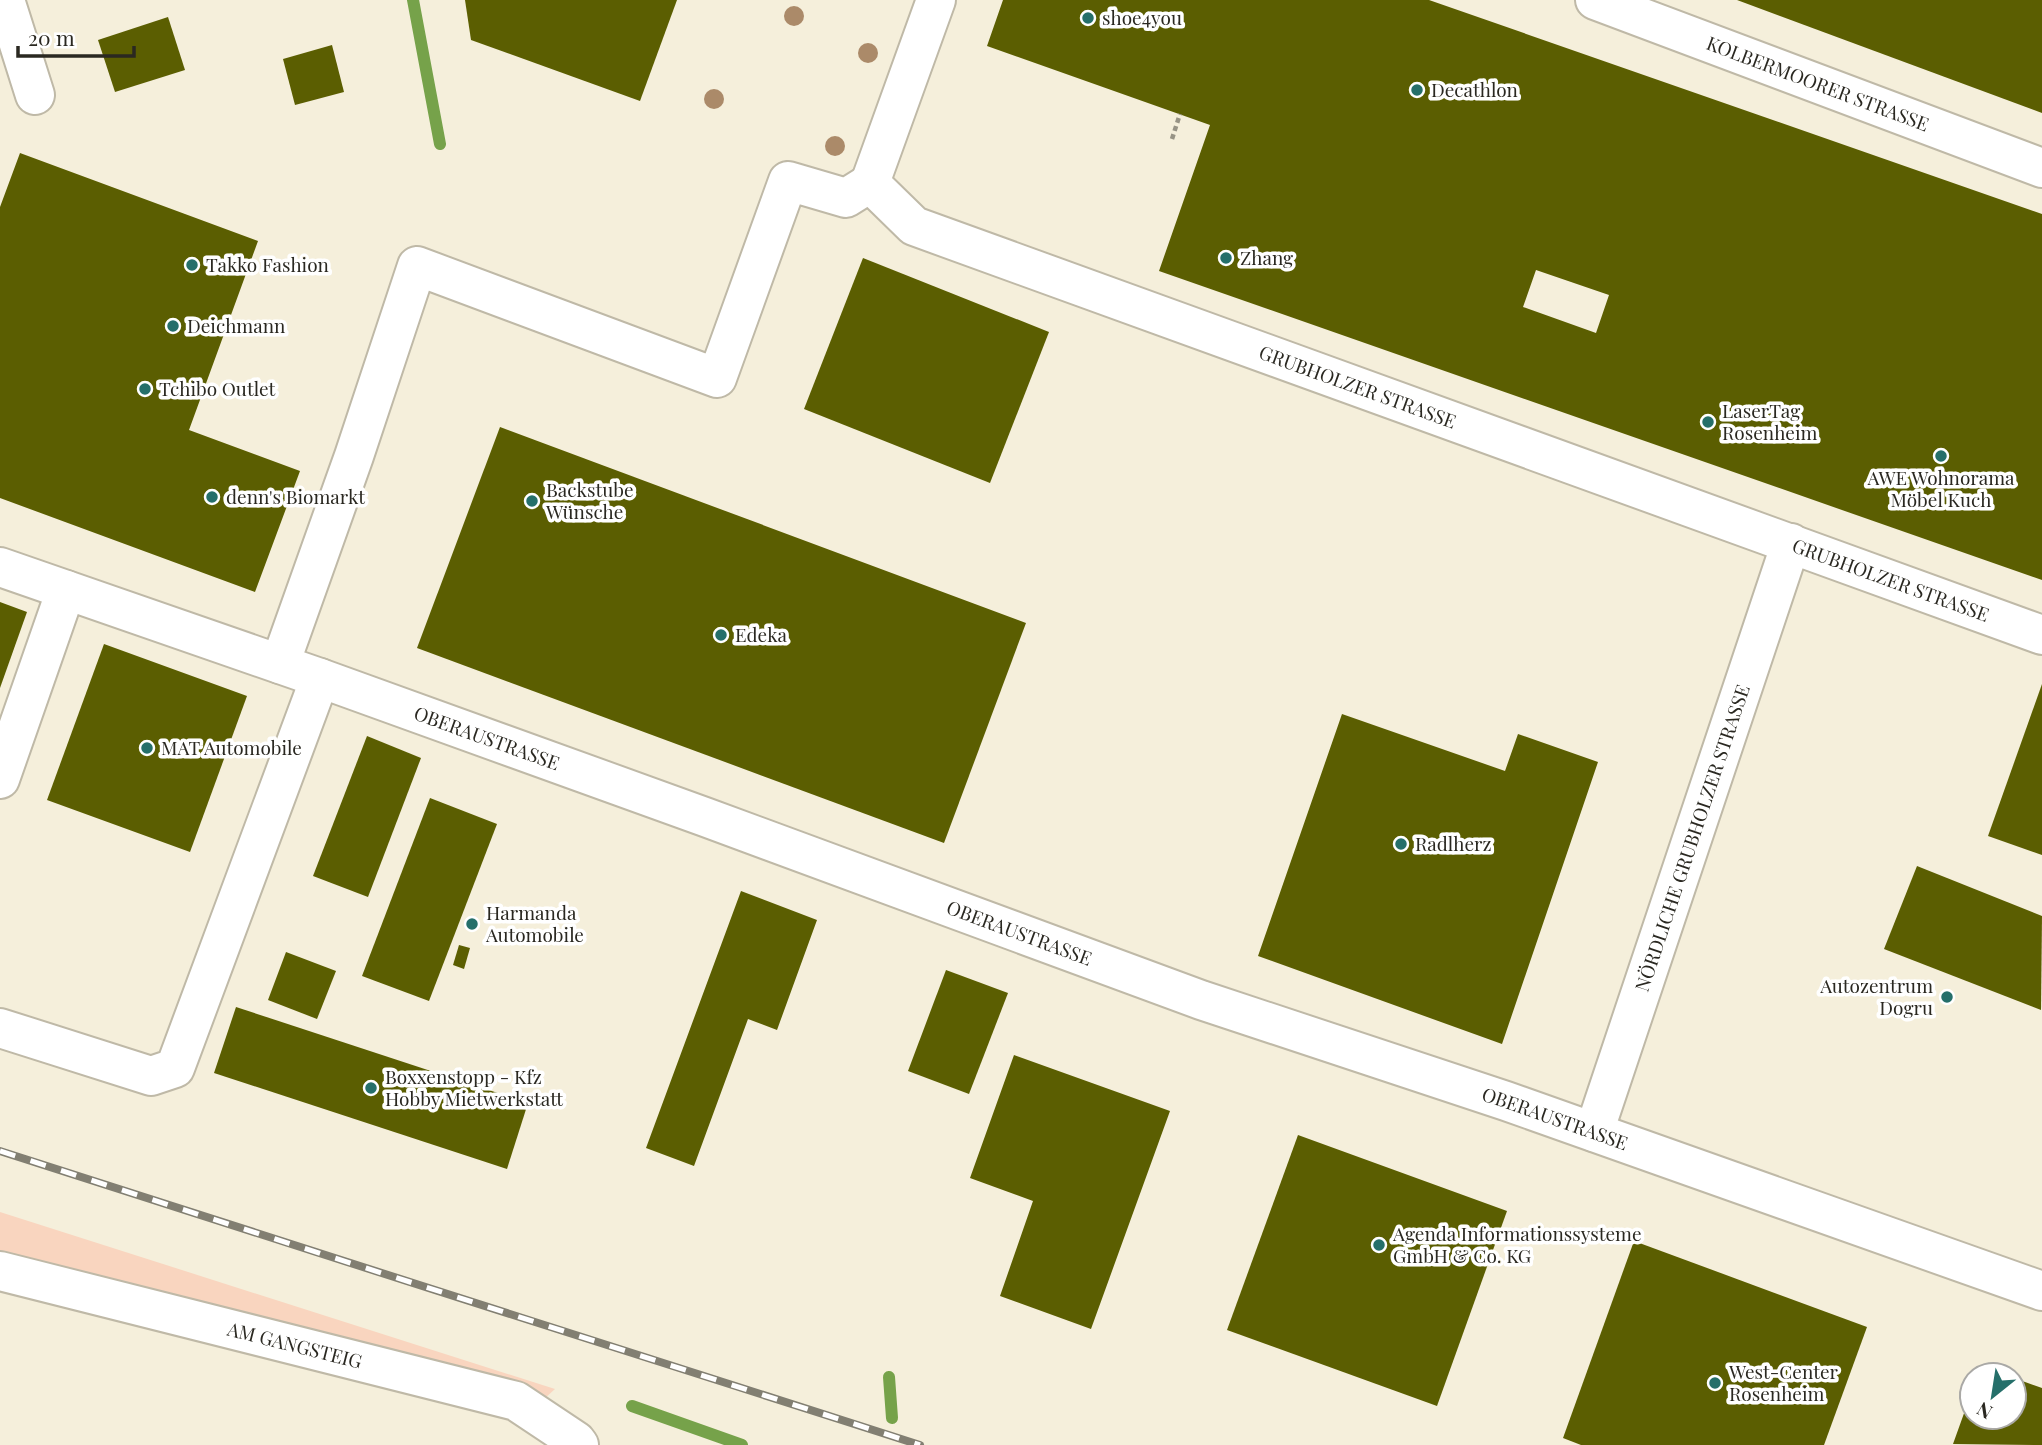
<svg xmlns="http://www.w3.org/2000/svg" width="2042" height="1445" font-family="'Playfair Display',serif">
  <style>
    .green { fill: #f9d5bf }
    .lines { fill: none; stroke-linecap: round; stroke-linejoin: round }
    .stream { stroke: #76a24a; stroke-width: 12 }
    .building { fill: #5b5e01; fill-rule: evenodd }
    .minor-casing { stroke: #bfb9a7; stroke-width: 42 }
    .path { stroke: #979385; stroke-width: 4.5; stroke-dasharray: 5 3.5; stroke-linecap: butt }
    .minor { stroke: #fff; stroke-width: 38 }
    .rail-casing { stroke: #827f72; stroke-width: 8 }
    .rail { stroke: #fff; stroke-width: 5; stroke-dasharray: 16; stroke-linecap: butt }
    .tree { fill: #ab8a69 }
    .poi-dot { fill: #256f6a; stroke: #fff; stroke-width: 2.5 }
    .labels { text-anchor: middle; stroke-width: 7; stroke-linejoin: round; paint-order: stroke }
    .poi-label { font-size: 19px; fill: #2a2821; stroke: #fff; text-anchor: start }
    .street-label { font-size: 19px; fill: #2a2821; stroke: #fff }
  </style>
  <rect width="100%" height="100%" fill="#f5efdb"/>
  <polygon class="green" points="0,1212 555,1389 521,1420 279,1362 0,1290"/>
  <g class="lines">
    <g class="stream">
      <polyline points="413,0 440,144"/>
      <polyline points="889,1377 892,1418"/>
      <polyline points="632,1406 742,1445"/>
    </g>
  </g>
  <g class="building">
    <polygon points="465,0 677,0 640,101 471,40"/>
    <path d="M 1003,0 L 1429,0 L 2042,214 L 2042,580 L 1159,271 L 1210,125 L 987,46 ZM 1536,270 L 1609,295 L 1596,333 L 1523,307 Z"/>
    <polygon points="1737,0 2042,0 2042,113"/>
    <polygon points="168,17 185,70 115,92 98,40"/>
    <polygon points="332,45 344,92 295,105 283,59"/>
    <polygon points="20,153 258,241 189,430 300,471 255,592 0,498 0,207"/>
    <polygon points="863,258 1049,332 990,483 804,409"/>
    <polygon points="500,427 1026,623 944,843 417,648"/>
    <polygon points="0,602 27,612 0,688"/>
    <polygon points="104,644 247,696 190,852 47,800"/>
    <polygon points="2042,684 2042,855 1988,836"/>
    <polygon points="1342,714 1505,771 1518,734 1598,762 1502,1044 1258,956"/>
    <polygon points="367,736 421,758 368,897 313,876"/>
    <polygon points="430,798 497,824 429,1001 362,976"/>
    <polygon points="1917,866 2042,916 2041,1010 1884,949"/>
    <polygon points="741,891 817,920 777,1030 748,1019 694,1166 646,1148"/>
    <polygon points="459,945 470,948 464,969 453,965"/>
    <polygon points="286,952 336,971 317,1019 268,1000"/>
    <polygon points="946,970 1008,993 969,1094 908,1071"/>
    <polygon points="236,1007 528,1103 507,1169 214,1073"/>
    <polygon points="1014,1055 1170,1111 1091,1329 1000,1296 1033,1201 970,1178"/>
    <polygon points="1298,1135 1507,1211 1437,1406 1227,1330"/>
    <polygon points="1634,1241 1867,1327 1824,1445 1581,1445 1563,1438"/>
    <polygon points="2014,1378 2042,1388 2042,1445 1953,1444 1972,1391 1972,1417 2014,1417"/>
  </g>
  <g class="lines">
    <defs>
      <g id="minor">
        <polyline points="5,0 35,95"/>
        <path id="s1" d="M 936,0 L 870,183 L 914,226 L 2042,635"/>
        <path id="s2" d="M 1595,0 L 2042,168"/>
        <path id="s3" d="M 0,567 L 320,678 L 705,817 L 1201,1000 L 1506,1101 L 2042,1291"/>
        <polyline points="280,664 354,456 417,266 717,378 788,181 846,198 870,183"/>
        <polyline points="0,779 66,590"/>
        <polyline points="0,1028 151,1076 175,1068 320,678"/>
        <path id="s4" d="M 1594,1132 L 1791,543"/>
        <path id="s5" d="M 0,1271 L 516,1401 L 576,1441 L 579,1445"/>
      </g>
    </defs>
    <use href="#minor" class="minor-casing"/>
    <polyline class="path" points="1172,139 1180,114"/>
    <use href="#minor" class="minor"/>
    <defs>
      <polyline id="rail" points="0,1151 920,1445"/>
    </defs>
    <use href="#rail" class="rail-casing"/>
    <use href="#rail" class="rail"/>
  </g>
  <g class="tree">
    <circle cx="794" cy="16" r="10"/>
    <circle cx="868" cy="53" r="10"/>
    <circle cx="714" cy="99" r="10"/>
    <circle cx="835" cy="146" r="10"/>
  </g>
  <g class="poi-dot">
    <circle cx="1088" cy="18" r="7"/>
    <circle cx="1417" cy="90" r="7"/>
    <circle cx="1226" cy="258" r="7"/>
    <circle cx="192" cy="265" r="7"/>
    <circle cx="173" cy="326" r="7"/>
    <circle cx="145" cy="389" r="7"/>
    <circle cx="1708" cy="422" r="7"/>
    <circle cx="1941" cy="456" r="7"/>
    <circle cx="212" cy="497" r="7"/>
    <circle cx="532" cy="501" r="7"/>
    <circle cx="721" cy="635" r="7"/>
    <circle cx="147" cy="748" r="7"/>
    <circle cx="1401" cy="844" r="7"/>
    <circle cx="472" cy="924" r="7"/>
    <circle cx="1947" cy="997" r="7"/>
    <circle cx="371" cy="1088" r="7"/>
    <circle cx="1379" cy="1245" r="7"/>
    <circle cx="1715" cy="1383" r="7"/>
  </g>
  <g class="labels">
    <g class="poi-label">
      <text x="1102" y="25">shoe4you</text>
      <text x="1431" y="97">Decathlon</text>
      <text x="1240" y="265">Zhang</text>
      <text x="206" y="272">Takko Fashion</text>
      <text x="187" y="333">Deichmann</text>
      <text x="159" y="396">Tchibo Outlet</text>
      <text x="1722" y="418">LaserTag<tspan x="1722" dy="22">Rosenheim</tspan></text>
      <text x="1941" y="485" text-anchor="middle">AWE Wohnorama<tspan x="1941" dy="22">Möbel Kuch</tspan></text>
      <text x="546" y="497">Backstube<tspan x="546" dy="22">Wünsche</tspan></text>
      <text x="226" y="504">denn's Biomarkt</text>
      <text x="735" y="642">Edeka</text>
      <text x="161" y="755">MAT Automobile</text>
      <text x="1415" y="851">Radlherz</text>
      <text x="486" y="920">Harmanda<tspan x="486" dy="22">Automobile</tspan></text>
      <text x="1933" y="993" text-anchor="end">Autozentrum<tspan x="1933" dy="22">Dogru</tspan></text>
      <text x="385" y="1084">Boxxenstopp - Kfz<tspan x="385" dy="22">Hobby Mietwerkstatt</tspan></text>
      <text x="1393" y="1241">Agenda Informationssysteme<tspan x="1393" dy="22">GmbH &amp; Co. KG</tspan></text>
      <text x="1729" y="1379">West-Center<tspan x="1729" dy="22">Rosenheim</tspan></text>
    </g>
    <g class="street-label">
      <text dy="7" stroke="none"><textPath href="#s2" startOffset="238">KOLBERMOORER STRASSE</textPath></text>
      <text dy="7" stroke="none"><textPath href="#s1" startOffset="728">GRUBHOLZER STRASSE</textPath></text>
      <text dy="7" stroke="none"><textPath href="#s1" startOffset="1295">GRUBHOLZER STRASSE</textPath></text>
      <text dy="7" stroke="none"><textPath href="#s3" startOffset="516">OBERAUSTRASSE</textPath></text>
      <text dy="7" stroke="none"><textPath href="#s4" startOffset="310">NÖRDLICHE GRUBHOLZER STRASSE</textPath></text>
      <text dy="7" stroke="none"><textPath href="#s3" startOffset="1083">OBERAUSTRASSE</textPath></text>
      <text dy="7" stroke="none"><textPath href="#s3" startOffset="1650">OBERAUSTRASSE</textPath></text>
      <text dy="7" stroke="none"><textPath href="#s5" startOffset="304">AM GANGSTEIG</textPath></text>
    </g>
  </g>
  <g transform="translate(1993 1396) rotate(210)"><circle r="33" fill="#ffffff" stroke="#aaa9a6" stroke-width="2"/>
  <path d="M0-5L12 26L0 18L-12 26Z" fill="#256f6a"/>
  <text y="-10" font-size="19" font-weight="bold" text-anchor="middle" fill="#2a2821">N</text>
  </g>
  <path d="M18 46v10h116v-10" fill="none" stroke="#2a2821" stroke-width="3.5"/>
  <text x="28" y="46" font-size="21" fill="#2a2821" stroke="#ffffff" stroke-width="5" paint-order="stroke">20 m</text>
</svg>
